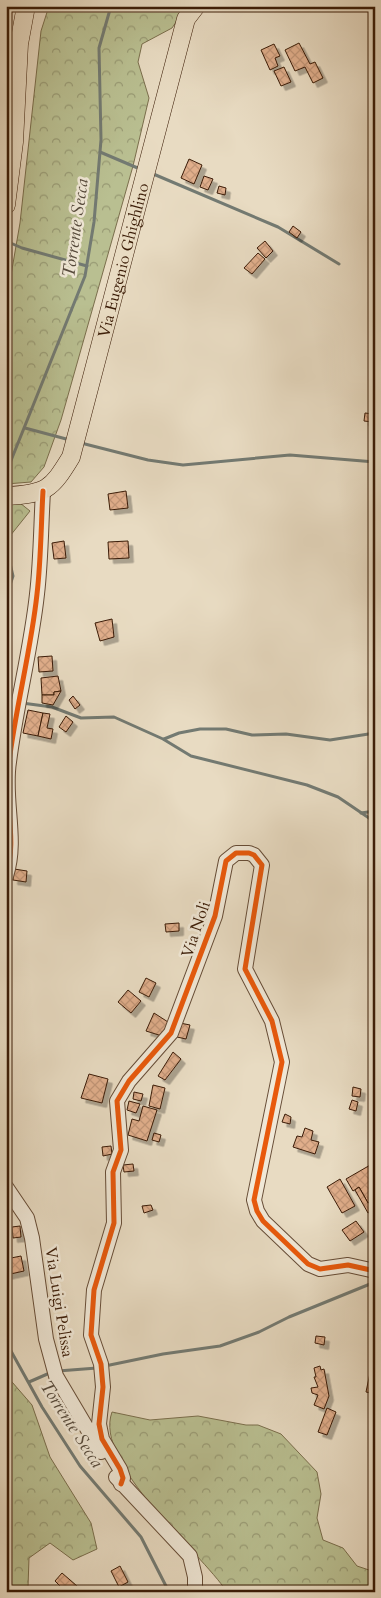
<svg xmlns="http://www.w3.org/2000/svg" width="381" height="1598" font-family="Cardo,serif">
  <style>
    .forest { fill: url(#forest-crowns); stroke: #7a6e4c }
    .lines { fill: none; stroke-linecap: round; stroke-linejoin: round }
    .stream { stroke: #737a72; stroke-width: 3 }
    .building { fill: url(#building-cross-hatch); stroke: #3b1c07; filter: url(#shadow) }
    .minor-casing { stroke: #664c36; stroke-width: 16 }
    .major-casing { stroke: #3b1c07; stroke-width: 19 }
    .minor { stroke: #f0e8d7; stroke-width: 14 }
    .major { stroke: #e8dbc2; stroke-width: 18 }
    .cycleway-casing { stroke: #f0e8d7; stroke-width: 8 }
    .cycleway { stroke: #e8590c; stroke-width: 5 }
    .labels { text-anchor: middle; stroke-width: 5; stroke-linejoin: round; paint-order: stroke }
    .street-label { font-size: 16px; fill: #3b1c07; stroke: #f0e8d7 }
    .water-label { font-size: 18px; font-style: italic; fill: #574b3d; stroke: #f0e8d7 }
  </style>
  <defs>
    <pattern id="forest-crowns" width="20" height="18" patternUnits="userSpaceOnUse" patternTransform="scale(1.25)"><rect width="20" height="18" fill="#b9bf91"/><path d="M2 6a3 3 0 1 1 6 0M12 15a3 3 0 1 1 6 0" fill="none" stroke="#989a74"/></pattern>
    <pattern id="building-cross-hatch" width="8" height="8" patternUnits="userSpaceOnUse" patternTransform="scale(1.25)"><rect width="8" height="8" fill="#e0ae8b"/><path d="M0 0l8 8M0 8l8-8" fill="none" stroke="#c19576"/></pattern>
    <filter id="shadow"><feDropShadow dx="4.5" dy="4.5" stdDeviation="0" flood-color="#0004"/></filter>
  </defs>
  <rect width="100%" height="100%" fill="#e8dbc2"/>
  <filter id="stains"><feTurbulence type="fractalNoise" baseFrequency=".004" numOctaves="4"/><feColorMatrix values="0 0 0 0 .2 0 0 0 0 .09 0 0 0 0 .02 0 0 0 .5 -.17"/></filter>
  <radialGradient id="worn" r=".72"><stop offset=".6" stop-color="#630" stop-opacity="0"/><stop offset="1" stop-color="#630" stop-opacity=".3"/></radialGradient>
  <g class="forest">
    <polygon points="49,6 187,6 172,28 142,44 138,62 149,98 133,166 61,420 44,467 31,482 6,484 6,304 20,223 41,31"/>
    <polygon points="6,503 20,503 30,511 6,541"/>
    <polygon points="6,1375 32,1405 50,1457 91,1523 97,1549 73,1560 50,1543 29,1558 28,1587 33,1592 6,1592"/>
    <path d="M 112,1412 L 150,1420 L 198,1416 L 246,1425 L 258,1425 L 281,1434 L 317,1472 L 321,1494 L 317,1518 L 323,1540 L 343,1548 L 357,1566 L 375,1572 L 375,1592 L 227,1592 C 200,1551 93,1464 112,1412 Z"/>
  </g>
  <g class="lines">
    <g class="stream">
      <polyline points="94,6 110,11"/>
      <polyline points="100,152 140,169"/>
      <polyline points="151,173 278,227 339,264"/>
      <polyline points="6,241 22,248 87,266"/>
      <polyline points="25,428 70,440"/>
      <polyline points="81,443 148,460 183,465 290,455 375,462"/>
      <polyline points="8,489 10,463 85,276 94,222 101,140 99,48 111,6"/>
      <polyline points="6,546 13,576 6,597"/>
      <polyline points="6,700 16,702"/>
      <polyline points="22,703 52,707 81,718 114,717 163,739 191,756 307,785 338,797 369,818 375,824"/>
      <polyline points="164,739 179,733 200,729 226,729 252,735 286,734 330,740 375,733"/>
      <polyline points="361,813 375,811"/>
      <polyline points="6,1342 42,1407 80,1466 141,1537 169,1592"/>
      <polyline points="105,1366 163,1354 220,1346 259,1332 289,1317 375,1282"/>
      <polyline points="58,1371 97,1368"/>
      <polyline points="29,1382 52,1372"/>
    </g>
  </g>
  <g class="building">
    <polygon points="299,43 310,64 315,62 323,78 313,83 305,67 295,71 285,50"/>
    <polygon points="274,44 280,56 275,58 278,66 270,70 261,50"/>
    <polygon points="284,67 291,82 281,86 274,71"/>
    <polygon points="189,159 202,165 194,184 181,178"/>
    <polygon points="204,176 213,179 208,190 200,187"/>
    <polygon points="219,186 226,188 225,195 217,193"/>
    <polygon points="293,226 301,232 297,238 289,232"/>
    <polygon points="265,241 273,251 266,258 257,248"/>
    <polygon points="258,253 265,259 252,274 244,268"/>
    <polygon points="365,413 374,414 373,422 364,421"/>
    <polygon points="126,491 128,508 110,510 108,494"/>
    <polygon points="64,541 66,558 54,559 52,543"/>
    <polygon points="128,541 129,558 109,559 108,542"/>
    <polygon points="112,619 114,637 100,641 95,623"/>
    <polygon points="52,656 53,671 39,672 38,657"/>
    <polygon points="58,676 61,691 54,692 54,695 42,695 41,678"/>
    <polygon points="61,691 53,705 42,703 42,695 54,695 54,692"/>
    <polygon points="73,696 80,705 75,709 69,700"/>
    <polygon points="28,710 43,713 38,736 23,733"/>
    <polygon points="43,713 50,714 47,728 53,729 51,739 38,736"/>
    <polygon points="66,716 73,722 66,732 59,727"/>
    <polygon points="14,869 27,871 26,882 13,880"/>
    <polygon points="179,923 179,931 166,932 165,924"/>
    <polygon points="146,978 156,983 149,997 139,992"/>
    <polygon points="128,990 141,1001 131,1013 118,1002"/>
    <polygon points="154,1013 168,1022 162,1036 146,1031"/>
    <polygon points="180,1023 190,1025 186,1039 177,1037"/>
    <polygon points="173,1052 181,1059 165,1080 158,1076"/>
    <polygon points="89,1074 108,1079 102,1103 81,1098"/>
    <polygon points="153,1085 165,1088 160,1109 149,1106"/>
    <polygon points="353,1087 361,1089 360,1097 352,1096"/>
    <polygon points="134,1092 143,1094 141,1101 133,1099"/>
    <polygon points="352,1100 358,1102 356,1111 349,1109"/>
    <polygon points="129,1101 140,1104 136,1113 127,1110"/>
    <polygon points="143,1106 157,1110 147,1141 128,1135 132,1119 139,1121"/>
    <polygon points="285,1114 291,1117 290,1124 282,1122"/>
    <polygon points="305,1128 313,1131 311,1140 319,1142 315,1154 293,1147 297,1136 302,1137"/>
    <polygon points="154,1133 161,1135 159,1142 152,1140"/>
    <polygon points="111,1146 112,1154 103,1156 102,1147"/>
    <polygon points="133,1164 134,1171 124,1172 123,1165"/>
    <polygon points="372,1164 375,1174 371,1176 375,1183 375,1199 368,1203 359,1187 353,1191 346,1179"/>
    <polygon points="340,1179 355,1206 342,1213 327,1187"/>
    <polygon points="359,1187 368,1203 375,1199 375,1209 368,1213 355,1190"/>
    <polygon points="151,1205 153,1210 144,1213 142,1206"/>
    <polygon points="375,1214 375,1224 371,1225 370,1215"/>
    <polygon points="356,1221 364,1232 350,1241 342,1230"/>
    <polygon points="20,1226 21,1237 13,1238 12,1227"/>
    <polygon points="21,1256 24,1271 6,1275 6,1259"/>
    <polygon points="316,1336 325,1337 324,1345 315,1343"/>
    <polygon points="320,1366 321,1370 324,1369 329,1396 324,1409 314,1405 318,1395 312,1393 311,1388 318,1387 314,1377 316,1377 314,1368"/>
    <polygon points="371,1368 375,1369 375,1394 366,1392"/>
    <polygon points="327,1408 336,1412 327,1435 318,1432"/>
    <polygon points="120,1566 128,1582 119,1587 111,1571"/>
    <polygon points="62,1573 77,1586 72,1592 66,1592 55,1581"/>
  </g>
  <g class="lines">
    <defs>
      <g id="minor">
        <path d="M 6,876 C 18,839 3,800 9,762 C 16,706 31,650 37,594 C 41,560 41,525 43,491"/>
        <polyline points="6,1187 27,1218 32,1238 46,1339 56,1376 101,1452"/>
        <polyline points="116,1477 190,1556 195,1577 195,1592"/>
        <polyline points="121,1484 123,1478 120,1469 102,1439 99,1424 103,1387 101,1364 91,1335 94,1290 114,1223 113,1172 121,1150 117,1101 129,1081 171,1033 215,916 226,861 236,853 249,853 254,855 262,865 245,969 272,1021 282,1062 254,1200 257,1211 263,1221 308,1264 320,1269 348,1265 375,1271"/>
        <polyline points="6,1592 7,1592"/>
      </g>
      <g id="major">
        <polyline points="6,205 14,142 19,44 26,6"/>
        <path id="s1" d="M 6,496 C 46,494 51,490 71,457 L 186,19 L 196,6"/>
      </g>
    </defs>
    <use href="#minor" class="minor-casing"/>
    <use href="#major" class="major-casing"/>
    <use href="#minor" class="minor"/>
    <use href="#major" class="major"/>
    <defs>
      <g id="cycleway">
        <path d="M 6,876 C 18,839 3,800 9,762 C 16,706 31,650 37,594 C 41,560 41,525 43,491"/>
        <polyline points="121,1484 123,1478 120,1469 102,1439 99,1424 103,1387 101,1364 91,1335 94,1290 114,1223 113,1172 121,1150 117,1101 129,1081 171,1033 215,916 226,861 236,853 249,853 254,855 262,865 245,969 272,1021 282,1062 254,1200 257,1211 263,1221 308,1264 320,1269 348,1265 375,1271"/>
      </g>
    </defs>
    <use href="#cycleway" class="cycleway-casing"/>
    <use href="#cycleway" class="cycleway"/>
  </g>
  <g class="labels">
    <g class="street-label">
      <text dy="6" stroke="none"><textPath href="#s1" startOffset="285">Via Eugenio Ghighlino</textPath></text>
      <text transform="translate(195 929) rotate(-71)" y="6">Via Noli</text>
      <text transform="translate(60 1302) rotate(81)" y="6">Via Luigi Pelissa</text>
    </g>
    <g class="water-label">
      <text transform="translate(75 228) rotate(-82)" y="6">Torrente Secca</text>
      <text transform="translate(72 1424) rotate(57)" y="6">Torrente Secca</text>
    </g>
  </g>
  <rect width="381" height="1598" fill="none" stroke="#e8dbc2" stroke-width="25"/>
  <rect x="8" y="8" width="366" height="1583" fill="none" stroke="#3b1c07" stroke-width="2.5"/>
  <rect x="12" y="12" width="356" height="1573" fill="none" stroke="#3b1c07"/>
  <rect width="100%" height="100%" filter="url(#stains)"/>
  <rect width="100%" height="100%" fill="url(#worn)"/>
</svg>
